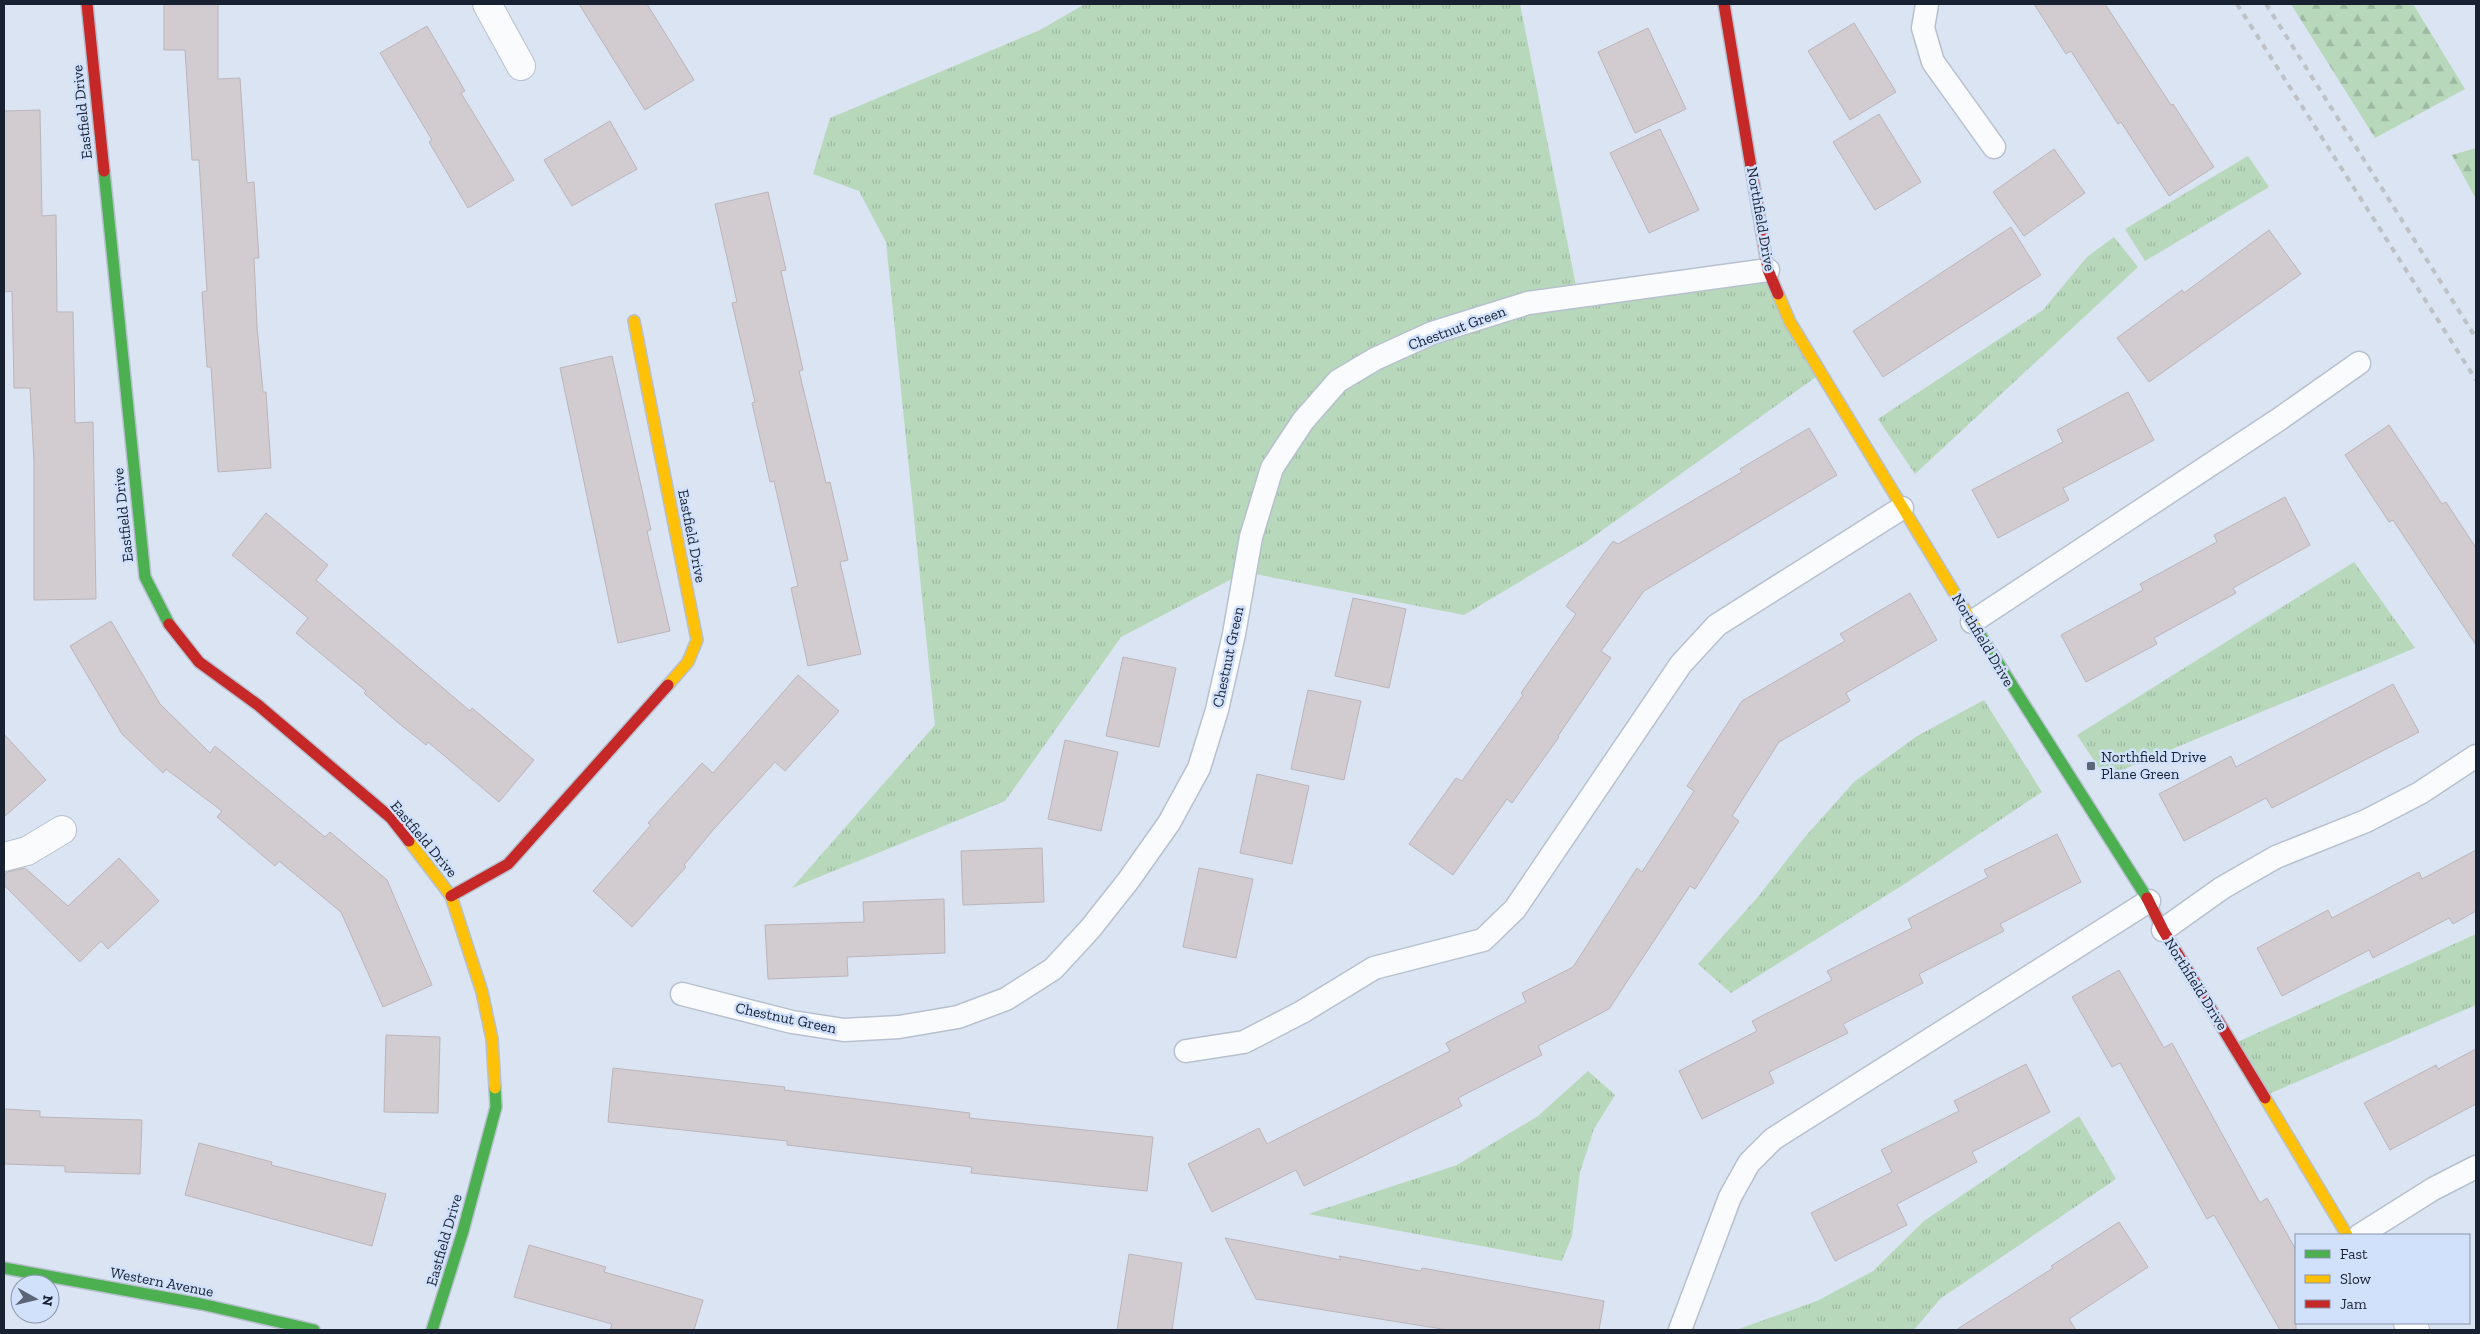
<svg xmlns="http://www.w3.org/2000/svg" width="2480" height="1334" font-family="'Zilla Slab',serif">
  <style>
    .grass { fill: url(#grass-tufts) }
    .forest { fill: url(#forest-firs) }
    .building { fill: #d2cbd0; stroke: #bbb5ba }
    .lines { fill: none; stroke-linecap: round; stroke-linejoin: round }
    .lane-casing { stroke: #b7c0cf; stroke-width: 25 }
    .street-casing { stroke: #b7c0cf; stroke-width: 30 }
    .fast-casing { stroke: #b7c0cf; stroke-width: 14 }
    .slow-casing { stroke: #b7c0cf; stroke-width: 14 }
    .jam-casing { stroke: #b7c0cf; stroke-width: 14 }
    .lane { stroke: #fafbfd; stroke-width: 22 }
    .street { stroke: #fafbfd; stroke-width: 28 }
    .fast { stroke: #4caf50; stroke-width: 11 }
    .slow { stroke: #ffc107; stroke-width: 11 }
    .jam { stroke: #c62828; stroke-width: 11 }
    .rail { stroke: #bec1c5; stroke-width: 4; stroke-dasharray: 6 6; stroke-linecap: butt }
    .poi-dot { fill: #5c6575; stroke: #d1e1fc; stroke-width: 2 }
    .labels { text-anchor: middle; stroke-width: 5; stroke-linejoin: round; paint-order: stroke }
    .street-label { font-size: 15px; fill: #172132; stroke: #d1e1fc }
    .poi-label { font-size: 15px; fill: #172132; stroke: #d1e1fc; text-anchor: start }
  </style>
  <defs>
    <pattern id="grass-tufts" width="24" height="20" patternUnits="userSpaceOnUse" patternTransform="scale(1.25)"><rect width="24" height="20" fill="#b7d8bb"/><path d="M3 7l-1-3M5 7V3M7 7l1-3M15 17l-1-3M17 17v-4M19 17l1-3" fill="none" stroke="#9db9a1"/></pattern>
    <pattern id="forest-firs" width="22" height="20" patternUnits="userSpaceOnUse" patternTransform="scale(1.25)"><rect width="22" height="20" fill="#b7d8bb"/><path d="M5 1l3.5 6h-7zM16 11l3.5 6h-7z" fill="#9db9a1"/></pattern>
  </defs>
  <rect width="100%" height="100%" fill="#dbe4f2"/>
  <g class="grass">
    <polygon points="1085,4 1520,4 1578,296 1768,270 1820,374 1586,542 1464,615 1245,572 1121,637 1005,801 792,888 935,725 886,242 859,191 813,174 830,118 1040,30"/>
    <polygon points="2248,156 2269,187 2145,261 2125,229"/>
    <polygon points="2114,237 2138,267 1915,474 1878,419 2043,310 2087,257"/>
    <polygon points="2354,562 2415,648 2105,777 2077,735"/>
    <polygon points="1984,700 2042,792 1906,883 1731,993 1698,964 1757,898 1804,838 1854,782 1917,736"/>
    <polygon points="2476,934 2476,1005 2264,1096 2233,1044"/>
    <polygon points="1588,1071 1615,1095 1594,1129 1580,1172 1572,1236 1562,1261 1308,1214 1457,1165 1538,1116"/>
    <polygon points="2079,1116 2116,1179 1940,1299 1914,1330 1736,1330 1817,1301 1873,1271 1924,1221"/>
  </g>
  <g class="forest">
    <polygon points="2291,4 2413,4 2465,89 2375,138"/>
    <polygon points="2476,148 2476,199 2452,155"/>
  </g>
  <g class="building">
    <polygon points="164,4 218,4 218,79 240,78 247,183 254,182 259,258 254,258 257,326 263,392 266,392 271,468 218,472 211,367 207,367 202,292 207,291 199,160 192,160 185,50 164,50"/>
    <polygon points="579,4 647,4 694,80 645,110"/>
    <polygon points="2034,4 2105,4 2171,105 2173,104 2214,167 2169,196 2121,122 2118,124 2071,51 2066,54"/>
    <polygon points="1854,23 1896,92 1850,120 1808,51"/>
    <polygon points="427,26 465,91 461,93 514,180 468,208 429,142 432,140 380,53"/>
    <polygon points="1648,28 1686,109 1635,133 1598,52"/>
    <polygon points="40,110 42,216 56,215 57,312 73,312 75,423 93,422 96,599 34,600 34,462 30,388 14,388 12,291 4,292 4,111"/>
    <polygon points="1879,114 1921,182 1875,210 1833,142"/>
    <polygon points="610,121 637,169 572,206 544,160"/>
    <polygon points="1660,129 1699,210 1649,233 1610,153"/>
    <polygon points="2054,149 2085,193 2024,236 1993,192"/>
    <polygon points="768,192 786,270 781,271 803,370 799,371 826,483 830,482 848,560 840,562 861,654 808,666 791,588 798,586 774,481 770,482 752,403 755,402 732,303 737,302 715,204"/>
    <polygon points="2011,227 2041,275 1883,377 1853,331"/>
    <polygon points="2269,230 2301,274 2149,382 2117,338 2182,290 2184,293"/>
    <polygon points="612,356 651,530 647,531 670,631 618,643 560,368"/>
    <polygon points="2128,392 2154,440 2063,488 2069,500 1998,538 1972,490 2063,442 2057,430"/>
    <polygon points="2389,425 2442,504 2446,502 2476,548 2476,645 2393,520 2389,522 2345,455"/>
    <polygon points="1809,428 1837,475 1644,591 1601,651 1611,658 1558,736 1559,737 1512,803 1507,799 1453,875 1409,844 1456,778 1462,781 1523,695 1521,693 1576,614 1566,606 1613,541 1618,544 1742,472 1740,469"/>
    <polygon points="2285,497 2310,545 2233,588 2236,593 2154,638 2157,644 2086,682 2061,635 2143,590 2140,584 2217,542 2214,535"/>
    <polygon points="266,513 328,565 316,580 470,711 472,708 534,760 499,802 428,742 426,745 396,721 364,693 366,691 296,633 308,618 232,555"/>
    <polygon points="1910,593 1937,640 1846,693 1850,701 1779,742 1732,816 1739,821 1695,889 1690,886 1609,1009 1538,1046 1542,1055 1458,1098 1462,1106 1342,1167 1304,1186 1296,1170 1212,1212 1188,1164 1259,1128 1267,1144 1366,1094 1450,1051 1446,1043 1526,1002 1522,993 1573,967 1637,868 1642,872 1673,824 1694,791 1687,786 1742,701 1845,641 1840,634"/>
    <polygon points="1353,598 1406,609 1389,688 1335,676"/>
    <polygon points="111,621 160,704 210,753 215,746 325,837 330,832 387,880 432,985 383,1007 341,912 279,861 275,866 217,817 222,811 166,769 163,773 122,734 70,646"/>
    <polygon points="1123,657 1176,668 1159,747 1106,736"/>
    <polygon points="798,675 839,711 785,771 775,762 713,830 684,865 686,867 632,927 593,891 651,825 648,823 702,763 713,773"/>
    <polygon points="2393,684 2419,732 2272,808 2266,798 2184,841 2159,794 2231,756 2236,767"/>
    <polygon points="1308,690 1361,701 1344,780 1291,769"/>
    <polygon points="4,734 46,780 4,817"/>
    <polygon points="1065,740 1118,752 1101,831 1048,819"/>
    <polygon points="1257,774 1309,786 1292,864 1240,853"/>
    <polygon points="2057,834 2081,882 2000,924 2004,931 1919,974 1923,983 1843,1024 1848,1033 1769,1072 1774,1083 1702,1119 1679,1071 1757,1031 1752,1021 1832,980 1827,971 1912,928 1908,919 1988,877 1984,870"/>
    <polygon points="1042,848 1044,902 963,905 961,851"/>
    <polygon points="2476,850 2476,911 2453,924 2449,918 2373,958 2369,950 2282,996 2257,948 2328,910 2332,918 2419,872 2422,879"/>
    <polygon points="119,858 159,901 108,949 101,941 80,962 4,885 4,876 7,872 25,868 68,906"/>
    <polygon points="1199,868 1253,879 1236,958 1183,947"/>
    <polygon points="944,899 945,953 847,957 848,976 768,979 765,925 864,922 863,902"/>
    <polygon points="2119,970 2164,1048 2172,1043 2260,1203 2267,1198 2296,1250 2296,1330 2280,1330 2214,1215 2207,1219 2120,1063 2112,1067 2072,997"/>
    <polygon points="386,1035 440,1037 438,1113 384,1112"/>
    <polygon points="2476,1049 2476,1104 2390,1150 2364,1103 2436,1065 2438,1069"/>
    <polygon points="2026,1064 2050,1112 1972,1152 1977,1162 1897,1204 1907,1225 1835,1261 1811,1213 1892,1172 1881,1150 1959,1111 1954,1101"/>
    <polygon points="613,1068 785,1087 784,1090 970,1113 969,1118 1153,1137 1147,1191 971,1173 972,1167 787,1145 787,1141 608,1122"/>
    <polygon points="4,1109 40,1111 40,1117 142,1120 140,1174 65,1172 65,1166 4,1164"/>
    <polygon points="199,1143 272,1162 271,1165 386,1194 372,1246 185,1195"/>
    <polygon points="2119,1222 2148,1267 2069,1319 2076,1330 1956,1330 2053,1268 2051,1266"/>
    <polygon points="1225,1238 1341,1260 1339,1256 1421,1271 1422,1268 1604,1301 1599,1330 1448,1330 1256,1299"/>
    <polygon points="529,1245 606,1267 604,1272 703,1300 694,1330 610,1330 612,1324 514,1297"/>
    <polygon points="1129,1254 1182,1263 1172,1330 1117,1330"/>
  </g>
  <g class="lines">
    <defs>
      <g id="lane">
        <polyline points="1927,4 1923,28 1933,62 1994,147"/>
        <polyline points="1972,622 2278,420 2359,363"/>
        <polyline points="2163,930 2222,888 2276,857 2366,821 2420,793 2476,756"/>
        <polyline points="682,994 792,1022 844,1030 899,1027 958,1017 1006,999 1053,969 1090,929 1128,881 1169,823 1199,768 1217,710 1234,634 1251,537 1272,468 1303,421 1338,381 1375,359 1432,333 1528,303 1768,270"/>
        <polyline points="1186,1051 1244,1042 1302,1012 1374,968 1483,940 1515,909 1681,664 1717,625 1902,508"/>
        <polyline points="2360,1235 2433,1189 2476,1167"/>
        <polyline points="1680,1330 1730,1197 1749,1163 1773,1139 2149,901"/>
      </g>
      <g id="street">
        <polyline points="487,4 521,66"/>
        <polyline points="4,857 27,851 62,830"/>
        <polyline points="2408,1323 2415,1330"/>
      </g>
      <g id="fast">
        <polyline points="104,171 145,577 169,624"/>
        <polyline points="1974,625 2147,898"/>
        <polyline points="4,1268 201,1304 314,1330"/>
        <polyline points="432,1330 463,1231 496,1107 495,1088"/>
      </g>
      <g id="slow">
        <polyline points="1778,294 1790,322 1974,625"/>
        <polyline points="634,321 697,640 688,662 668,685"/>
        <polyline points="409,841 451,896 482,992 492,1039 495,1088"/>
        <polyline points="2265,1098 2347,1235"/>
      </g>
      <g id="jam">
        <polyline points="87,4 104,171"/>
        <polyline points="1724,4 1768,270 1778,294"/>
        <polyline points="169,624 199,662 258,705 391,818 409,841"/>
        <polyline points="451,896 508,864 668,685"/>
        <polyline points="2147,898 2163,930 2265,1098"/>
      </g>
    </defs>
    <use href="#lane" class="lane-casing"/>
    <use href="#street" class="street-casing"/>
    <use href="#fast" class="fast-casing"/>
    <use href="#slow" class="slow-casing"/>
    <use href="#jam" class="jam-casing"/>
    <use href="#lane" class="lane"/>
    <use href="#street" class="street"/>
    <use href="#fast" class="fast"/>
    <use href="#slow" class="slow"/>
    <use href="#jam" class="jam"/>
    <g class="rail">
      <polyline points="2237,4 2476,380"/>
      <polyline points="2266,4 2476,338"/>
    </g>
  </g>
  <rect class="poi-dot" x="2086" y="761" width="10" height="10" rx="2.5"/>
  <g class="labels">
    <g class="street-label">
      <text transform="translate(82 112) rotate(-96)" y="5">Eastfield Drive</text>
      <text transform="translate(1761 219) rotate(80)" y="5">Northfield Drive</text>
      <text transform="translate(1457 328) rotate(-20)" y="5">Chestnut Green</text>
      <text transform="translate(123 515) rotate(-96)" y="5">Eastfield Drive</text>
      <text transform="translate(692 536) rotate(79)" y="5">Eastfield Drive</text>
      <text transform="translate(1983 640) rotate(59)" y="5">Northfield Drive</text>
      <text transform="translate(1228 657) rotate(-78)" y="5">Chestnut Green</text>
      <text transform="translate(424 839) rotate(50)" y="5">Eastfield Drive</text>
      <text transform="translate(2196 984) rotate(58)" y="5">Northfield Drive</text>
      <text transform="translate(786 1018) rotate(12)" y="5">Chestnut Green</text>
      <text transform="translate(444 1240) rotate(-74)" y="5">Eastfield Drive</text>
      <text transform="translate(162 1282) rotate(11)" y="5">Western Avenue</text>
    </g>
    <g class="poi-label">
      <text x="2101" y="762">Northfield Drive<tspan x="2101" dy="17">Plane Green</tspan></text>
    </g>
  </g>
  <rect width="2480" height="1334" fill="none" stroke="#172132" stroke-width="10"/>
  <rect x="2295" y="1234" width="175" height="90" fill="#d1e1fc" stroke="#8794ab"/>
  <rect x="2305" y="1250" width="25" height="8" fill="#4caf50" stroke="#8794ab"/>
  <text x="2340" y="1259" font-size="15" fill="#172132">Fast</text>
  <rect x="2305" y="1275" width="25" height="8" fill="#ffc107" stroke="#8794ab"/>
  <text x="2340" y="1284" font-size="15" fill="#172132">Slow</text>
  <rect x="2305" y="1300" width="25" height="8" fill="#c62828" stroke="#8794ab"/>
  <text x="2340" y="1309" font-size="15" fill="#172132">Jam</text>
  <g transform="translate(35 1299) rotate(98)"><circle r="24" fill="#d1e1fc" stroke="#8794ab"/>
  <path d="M0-4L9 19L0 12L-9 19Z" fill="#5c6575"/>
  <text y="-8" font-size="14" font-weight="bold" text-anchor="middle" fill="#172132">N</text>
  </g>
</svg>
